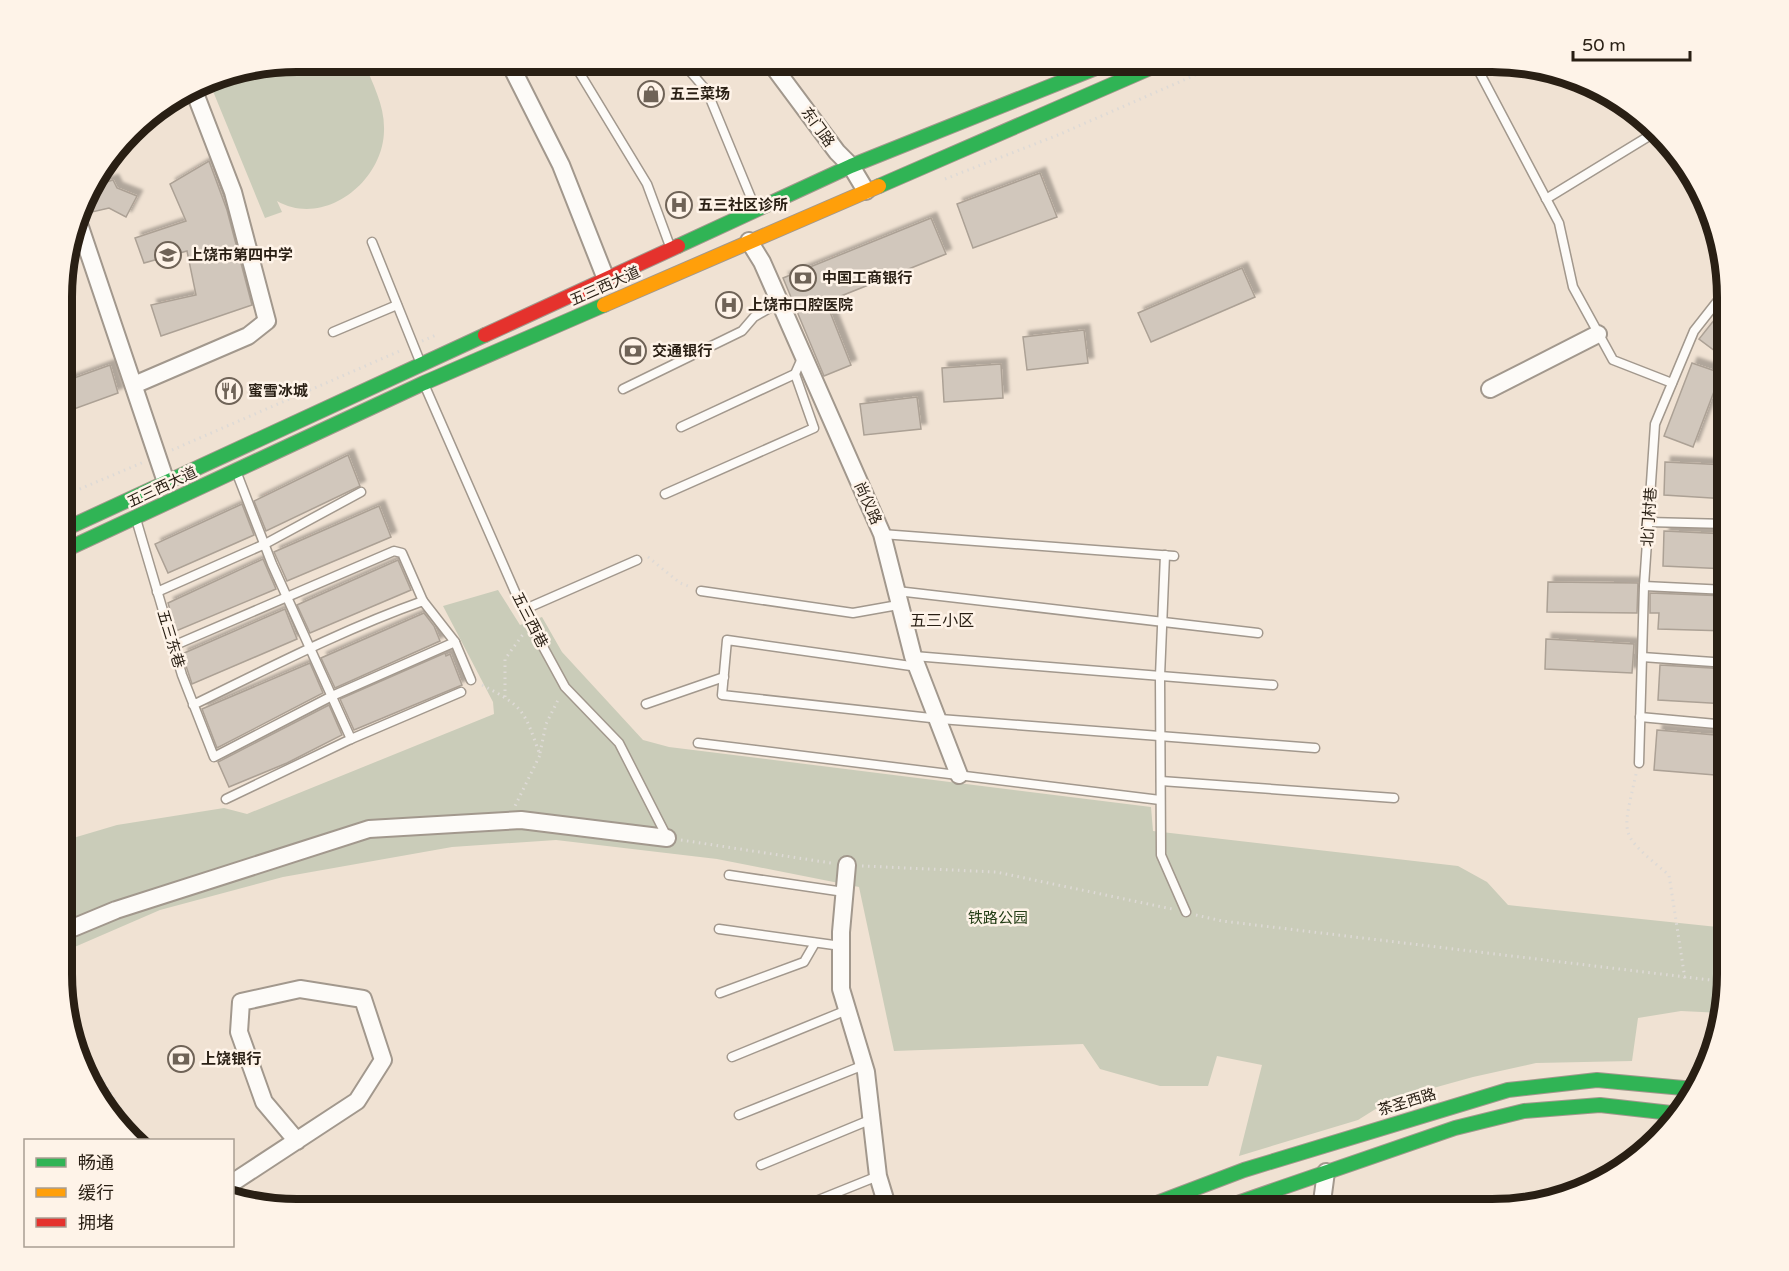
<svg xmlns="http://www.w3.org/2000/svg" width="1789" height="1271" font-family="'Varela Round','Noto Sans SC',sans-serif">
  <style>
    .green { fill: #caccb9 }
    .building { fill: #d1c7bc; stroke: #aca195; stroke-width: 1.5; filter: url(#shadow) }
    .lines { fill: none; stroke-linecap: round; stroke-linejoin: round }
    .lane-casing { stroke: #a2988d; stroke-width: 11 }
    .street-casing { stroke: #a2988d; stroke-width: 20 }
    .fast-casing { stroke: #a2988d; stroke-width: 16 }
    .slow-casing { stroke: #a2988d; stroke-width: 16 }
    .jam-casing { stroke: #a2988d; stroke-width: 16 }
    .path { stroke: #dedad6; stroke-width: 3; stroke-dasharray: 1.5 4.5; stroke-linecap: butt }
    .lane { stroke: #fdfbf8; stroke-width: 8 }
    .street { stroke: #fdfbf8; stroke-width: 16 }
    .fast { stroke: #30b455; stroke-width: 14 }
    .slow { stroke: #ff9f0a; stroke-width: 14 }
    .jam { stroke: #e5322d; stroke-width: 14 }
    .labels { text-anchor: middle; stroke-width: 5; stroke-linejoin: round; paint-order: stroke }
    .poi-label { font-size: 15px; font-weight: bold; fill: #291f14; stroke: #fef3e8; text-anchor: start }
    .street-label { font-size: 15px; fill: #291f14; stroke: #fef3e8 }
    .park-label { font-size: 15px; fill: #233d16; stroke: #fef3e8 }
    .neighbourhood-label { font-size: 16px; fill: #291f14; stroke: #fef3e8 }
    .rim { fill: none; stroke: #291f14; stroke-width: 8 }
  </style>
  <defs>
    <filter id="shadow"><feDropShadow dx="5.5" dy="-5.5" stdDeviation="1.5" flood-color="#0004"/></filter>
  </defs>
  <rect width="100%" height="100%" fill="#f0e2d3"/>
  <g class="green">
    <path d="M 297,62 L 364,62 C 373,85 385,106 384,131 C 383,182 324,228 277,201 L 282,212 L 265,218 L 208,79 Z"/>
    <polygon points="498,590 520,625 542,617 562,652 643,740 669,747 1151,807 1153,831 1458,866 1487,882 1508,905 1727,928 1727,989 1722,1013 1681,1011 1638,1018 1632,1061 1536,1063 1473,1077 1390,1100 1358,1120 1239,1156 1262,1065 1217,1056 1208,1086 1160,1086 1100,1069 1083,1044 894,1051 859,887 717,859 556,840 452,847 283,877 160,910 63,952 63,841 117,825 224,808 247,814 494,714 493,702 443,606"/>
  </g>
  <g class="building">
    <polygon points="209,161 227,210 252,305 161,336 151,305 196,295 187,251 144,263 135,238 186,221 170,184"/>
    <polygon points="1040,173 1057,217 973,248 957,204"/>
    <polygon points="113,180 117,188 137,196 126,217 109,208 79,215 90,187"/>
    <polygon points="931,218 946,254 826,302 851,365 824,376 783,278"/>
    <polygon points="1242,268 1255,297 1151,342 1138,313"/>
    <polygon points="1727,304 1727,360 1699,339"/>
    <polygon points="1084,330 1088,363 1027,370 1023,337"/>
    <polygon points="1692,363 1721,373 1693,447 1664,436"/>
    <polygon points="1001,364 1003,398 944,402 942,368"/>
    <polygon points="110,365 118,393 63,413 63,382"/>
    <polygon points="917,397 921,429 864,435 860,404"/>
    <polygon points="348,455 360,486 266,531 254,501"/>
    <polygon points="1665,462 1727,465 1727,499 1664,495"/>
    <polygon points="242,504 254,535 168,573 155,544"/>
    <polygon points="379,506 391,537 287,581 274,552"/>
    <polygon points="1664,531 1727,534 1727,569 1663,566"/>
    <polygon points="263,559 276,589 176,631 168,603"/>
    <polygon points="398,560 411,590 310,633 297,605"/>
    <polygon points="1548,582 1638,583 1637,613 1547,612"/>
    <polygon points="1650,593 1727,596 1727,631 1658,629 1659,613 1650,613"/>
    <polygon points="285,609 297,639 192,684 182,654"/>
    <polygon points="424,613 434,626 440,641 335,688 321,658"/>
    <polygon points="1546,639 1634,644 1632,673 1545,669"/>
    <polygon points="445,653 446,656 450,654 462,685 354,730 340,699"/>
    <polygon points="310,663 323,693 217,748 202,709"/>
    <polygon points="1660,665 1727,669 1727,704 1658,700"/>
    <polygon points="329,705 342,735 287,763 229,787 218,762"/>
    <polygon points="1657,730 1727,736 1727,776 1654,770"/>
  </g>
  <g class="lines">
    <defs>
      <g id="lane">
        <polyline points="573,62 647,184 671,249"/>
        <polyline points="682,62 707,91 756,210"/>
        <polyline points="1474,62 1559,223 1573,287 1613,360 1672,383"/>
        <polyline points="1546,199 1654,133"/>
        <polyline points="372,242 421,364"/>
        <polyline points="333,332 397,305"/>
        <polyline points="424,384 523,610 565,687 619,743 667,837"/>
        <polyline points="623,389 742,331 754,317 780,302"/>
        <polyline points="681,427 795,374"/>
        <polyline points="236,471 272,564 351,739"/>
        <polyline points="665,494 814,428 795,374 803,356"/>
        <path d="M 136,519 L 182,675 L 214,757 L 332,696 L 455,642 L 423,601 C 344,629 269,668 193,705"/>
        <polyline points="1648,522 1727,524"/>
        <polyline points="882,534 1174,556"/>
        <polyline points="1165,555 1160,676 1161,855 1186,912"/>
        <polyline points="1644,586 1727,590"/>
        <polyline points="701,591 853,613 898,605"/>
        <polyline points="897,591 1258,633"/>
        <polyline points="157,592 265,544 361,492"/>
        <polyline points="523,610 637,560"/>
        <polyline points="455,642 471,680"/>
        <polyline points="173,646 394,551 402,553 423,601"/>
        <polyline points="914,656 1273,685"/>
        <polyline points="1642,657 1727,663"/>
        <polyline points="918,667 727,640 722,695 940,719 1315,748"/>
        <polyline points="646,704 724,677"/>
        <polyline points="1640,717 1727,725"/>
        <polyline points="698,743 1160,800"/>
        <polyline points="1639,763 1644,586 1655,424 1694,331 1727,289"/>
        <polyline points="1161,781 1394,798"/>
        <polyline points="226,799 351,739 461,692"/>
        <polyline points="729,875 844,892"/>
        <polyline points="719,929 841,946"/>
        <polyline points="720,993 804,962 815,943"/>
        <polyline points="732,1057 847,1010"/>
        <polyline points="739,1115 864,1065"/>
        <polyline points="761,1165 872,1119"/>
        <polyline points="796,1209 878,1176"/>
      </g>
      <g id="street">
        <polyline points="509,62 561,165 606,279"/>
        <polyline points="770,62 837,152 851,166 866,191"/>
        <polyline points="80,227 166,482"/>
        <polyline points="749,241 762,262 882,534 913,656 959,775"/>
        <polyline points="134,385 248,336 267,321 233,192 193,88"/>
        <polyline points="1490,389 1598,334"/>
        <polyline points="847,865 841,932 841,989 866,1072 878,1176 888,1209"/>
        <polyline points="63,932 116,910 369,829 521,820 667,838"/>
        <polyline points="232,1183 357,1101 383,1060 363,999 300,989 241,1002 239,1032 264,1102 297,1141"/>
        <polyline points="1321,1209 1326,1172"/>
      </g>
      <g id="fast">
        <polyline points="879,186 1164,62"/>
        <polyline points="678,246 851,166 1111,62"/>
        <polyline points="63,530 485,335"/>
        <polyline points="63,551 424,383 604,305"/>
        <polyline points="1141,1209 1244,1170 1508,1090 1597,1080 1694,1089"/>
        <polyline points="1220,1209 1455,1128 1524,1111 1600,1105 1680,1114"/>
      </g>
      <polyline id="slow" points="604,305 879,186"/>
      <polyline id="jam" points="485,335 678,246"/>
    </defs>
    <use href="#lane" class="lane-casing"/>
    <use href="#street" class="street-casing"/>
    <use href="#fast" class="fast-casing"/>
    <use href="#slow" class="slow-casing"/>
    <use href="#jam" class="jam-casing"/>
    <g class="path">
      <polyline points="945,179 1058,135 1225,62"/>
      <polyline points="422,341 436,335"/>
      <polyline points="172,450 402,350"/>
      <polyline points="63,496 144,462"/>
      <polyline points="648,557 680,583 691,587"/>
      <path d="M 482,685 C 525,707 524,711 540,755 L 515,806"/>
      <polyline points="505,697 505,659 524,633"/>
      <polyline points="540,753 546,724 559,698"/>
      <path d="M 1636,774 C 1622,838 1618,832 1669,875 L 1685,979"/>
      <polyline points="681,840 831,863"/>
      <polyline points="862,866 996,872 1172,909"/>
      <polyline points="1196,915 1222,921 1727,982"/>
      <polyline points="63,1001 74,1020"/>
      <polyline points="75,1037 141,1140"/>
    </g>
    <use href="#lane" class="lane"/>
    <use href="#street" class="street"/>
    <use href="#fast" class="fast"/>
    <use href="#slow" class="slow"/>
    <use href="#jam" class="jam"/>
  </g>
  <defs>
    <symbol id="shop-ring" viewBox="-11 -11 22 22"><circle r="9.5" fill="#fef3e8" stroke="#6f6357" stroke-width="1.5"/><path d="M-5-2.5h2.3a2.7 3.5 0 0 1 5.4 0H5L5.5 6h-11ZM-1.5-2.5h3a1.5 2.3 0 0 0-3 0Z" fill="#6f6357"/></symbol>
    <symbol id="hospital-ring" viewBox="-11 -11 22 22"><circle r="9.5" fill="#fef3e8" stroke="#6f6357" stroke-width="1.5"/><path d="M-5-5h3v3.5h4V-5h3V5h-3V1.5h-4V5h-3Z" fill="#6f6357"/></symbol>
    <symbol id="school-ring" viewBox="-11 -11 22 22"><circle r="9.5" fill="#fef3e8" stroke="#6f6357" stroke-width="1.5"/><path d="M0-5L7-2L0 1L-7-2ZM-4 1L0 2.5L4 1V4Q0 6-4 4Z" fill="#6f6357"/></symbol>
    <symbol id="bank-ring" viewBox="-11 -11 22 22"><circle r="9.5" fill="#fef3e8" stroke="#6f6357" stroke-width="1.5"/><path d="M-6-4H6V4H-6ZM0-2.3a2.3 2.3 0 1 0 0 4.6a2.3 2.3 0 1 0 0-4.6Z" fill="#6f6357"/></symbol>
    <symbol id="restaurant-ring" viewBox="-11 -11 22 22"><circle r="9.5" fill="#fef3e8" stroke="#6f6357" stroke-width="1.5"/><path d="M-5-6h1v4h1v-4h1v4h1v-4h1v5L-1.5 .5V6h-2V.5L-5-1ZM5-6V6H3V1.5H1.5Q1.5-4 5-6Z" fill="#6f6357"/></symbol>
  </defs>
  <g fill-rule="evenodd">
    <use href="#shop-ring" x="636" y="79" width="30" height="30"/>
    <use href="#hospital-ring" x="664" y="190" width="30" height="30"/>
    <use href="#school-ring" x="153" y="240" width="30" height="30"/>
    <use href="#bank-ring" x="788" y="263" width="30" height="30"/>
    <use href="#hospital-ring" x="714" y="290" width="30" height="30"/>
    <use href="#bank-ring" x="618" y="336" width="30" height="30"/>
    <use href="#restaurant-ring" x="214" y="376" width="30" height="30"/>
    <use href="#bank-ring" x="166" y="1044" width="30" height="30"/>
  </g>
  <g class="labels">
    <g class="poi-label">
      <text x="670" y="99">五三菜场</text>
      <text x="698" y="210">五三社区诊所</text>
      <text x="188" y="260">上饶市第四中学</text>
      <text x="822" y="283">中国工商银行</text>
      <text x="748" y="310">上饶市口腔医院</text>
      <text x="652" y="356">交通银行</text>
      <text x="248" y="396">蜜雪冰城</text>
      <text x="201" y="1064">上饶银行</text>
    </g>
    <g class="street-label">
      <text transform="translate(818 127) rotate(54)" y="5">东门路</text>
      <text transform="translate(605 286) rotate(-24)" y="5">五三西大道</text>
      <text transform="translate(162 487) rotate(-25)" y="5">五三西大道</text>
      <text transform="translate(868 503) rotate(66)" y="5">尚仪路</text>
      <text transform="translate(1649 517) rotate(-86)" y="5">北门村巷</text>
      <text transform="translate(530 620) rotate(63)" y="5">五三西巷</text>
      <text transform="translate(171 639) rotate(73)" y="5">五三东巷</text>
      <text transform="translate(1407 1102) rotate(-17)" y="5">茶圣西路</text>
    </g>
    <g class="park-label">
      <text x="998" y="923">铁路公园</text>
    </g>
    <g class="neighbourhood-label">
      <text x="942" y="626">五三小区</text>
    </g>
  </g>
  <path d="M0 0H1789V1271H0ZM297 72H1492A225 225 0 0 1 1717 297V974A225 225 0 0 1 1492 1199H297A225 225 0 0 1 72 974V297A225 225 0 0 1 297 72Z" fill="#fef3e8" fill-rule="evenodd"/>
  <path class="rim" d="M297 72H1492A225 225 0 0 1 1717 297V974A225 225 0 0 1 1492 1199H297A225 225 0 0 1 72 974V297A225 225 0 0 1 297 72Z"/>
  <rect x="24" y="1139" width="210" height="108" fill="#fef3e8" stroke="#a99e93" stroke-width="1.5"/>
  <rect x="36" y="1158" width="30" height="9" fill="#30b455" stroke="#a99e93" stroke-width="1.5"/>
  <text x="78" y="1169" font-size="18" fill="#291f14">畅通</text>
  <rect x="36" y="1188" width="30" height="9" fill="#ff9f0a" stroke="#a99e93" stroke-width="1.5"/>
  <text x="78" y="1199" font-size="18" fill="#291f14">缓行</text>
  <rect x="36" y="1218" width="30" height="9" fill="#e5322d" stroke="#a99e93" stroke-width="1.5"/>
  <text x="78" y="1229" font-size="18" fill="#291f14">拥堵</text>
  <path d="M1573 51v9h117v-9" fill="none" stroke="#291f14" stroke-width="3"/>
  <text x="1582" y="51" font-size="18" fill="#291f14" stroke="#fef3e8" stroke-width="4.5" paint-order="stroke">50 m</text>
</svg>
